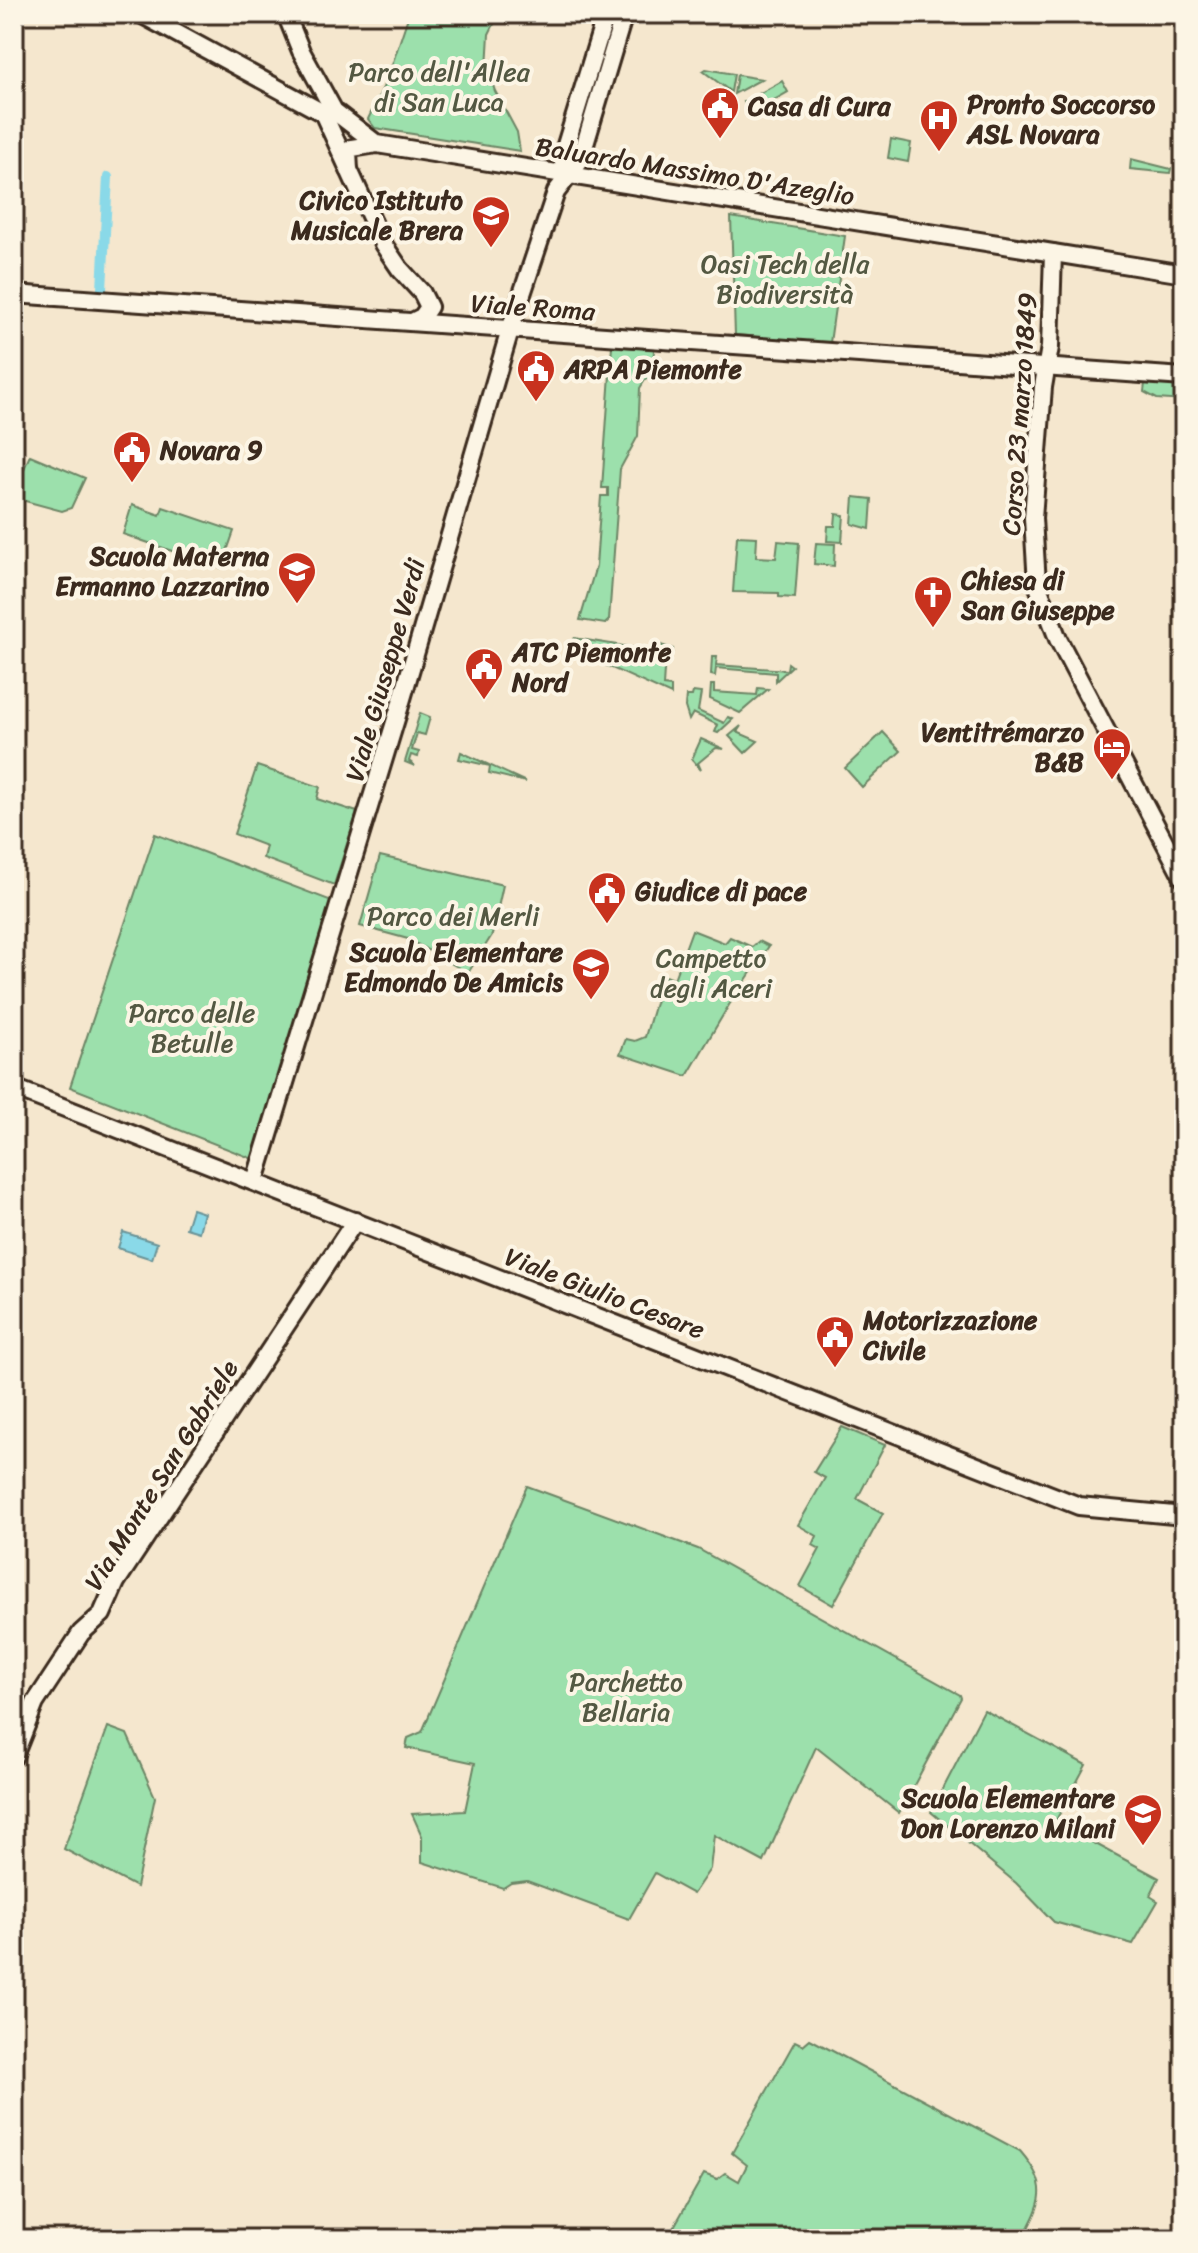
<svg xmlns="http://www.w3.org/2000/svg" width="1198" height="2253" font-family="Sriracha,sans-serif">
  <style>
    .green { fill: #9ce0ac; stroke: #6c8565; stroke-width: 2 }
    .water { fill: #8ad9e8; stroke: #6a9397; stroke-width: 2 }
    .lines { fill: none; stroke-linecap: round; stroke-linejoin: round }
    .canal { stroke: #8ad9e8; stroke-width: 10 }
    .secondary-casing { stroke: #3b2a1e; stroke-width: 22 }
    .secondary { stroke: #fcf5e5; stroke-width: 16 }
    .labels { text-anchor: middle; stroke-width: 8; stroke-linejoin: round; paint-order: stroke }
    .park-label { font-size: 26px; fill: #535842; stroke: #fcf5e5 }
    .poi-label { font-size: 26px; font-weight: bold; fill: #3b2a1e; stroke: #fcf5e5; text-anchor: start }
    .street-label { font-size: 26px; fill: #3b2a1e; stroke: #fcf5e5 }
  </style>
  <rect width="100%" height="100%" fill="#f5e7ce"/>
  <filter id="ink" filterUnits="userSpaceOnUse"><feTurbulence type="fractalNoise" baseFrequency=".0125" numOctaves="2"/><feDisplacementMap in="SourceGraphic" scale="16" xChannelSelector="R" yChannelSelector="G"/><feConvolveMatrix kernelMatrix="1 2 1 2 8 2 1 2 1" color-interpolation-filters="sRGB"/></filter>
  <g filter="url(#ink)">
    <g class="green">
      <polygon points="409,14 499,14 489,34 487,68 495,91 517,132 520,151 375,128 368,119 388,77"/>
      <polygon points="706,69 734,74 731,92 703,71"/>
      <polygon points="737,75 762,79 734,94"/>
      <polygon points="782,81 788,92 760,108 757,104 748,109 744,102"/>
      <polygon points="891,139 911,143 908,162 888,158"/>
      <polygon points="1131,159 1171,169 1170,173 1130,169"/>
      <polygon points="731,217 845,236 830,343 735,335"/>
      <polygon points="612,346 654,349 653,374 696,377 695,380 652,377 645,380 640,388 638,436 620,469 609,620 605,624 580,620 596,566 601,496 608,496 608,488 602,488"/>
      <polygon points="1145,383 1184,386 1184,401 1157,399 1144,392"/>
      <polygon points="30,455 85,478 71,508 62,511 14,498 14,492"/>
      <polygon points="854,497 872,499 870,529 852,524"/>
      <polygon points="132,505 160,515 163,507 234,531 221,568 123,534"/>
      <polygon points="836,514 844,515 842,542 827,541 828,526 835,526"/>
      <polygon points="737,536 757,537 756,557 776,558 778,541 799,543 795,598 779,597 779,593 733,592"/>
      <polygon points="816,543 835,544 834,566 814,564"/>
      <polygon points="574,638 660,652 661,645 673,649 672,654 665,654 663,686 671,687 671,695 572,650"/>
      <polygon points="712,657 717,657 716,665 787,670 788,663 792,666 776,681 776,673 716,668 715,676 711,675"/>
      <polygon points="711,685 714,685 714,692 757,695 758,688 768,689 740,713 710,699"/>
      <polygon points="693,692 701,693 698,711 724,723 728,717 733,719 718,733 715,732 718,725 693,713 689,720 685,707 686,696 692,696"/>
      <polygon points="420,713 430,717 425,735 417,733 412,750 419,752 418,757 411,755 409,761 415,766 405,762"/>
      <polygon points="741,726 737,732 758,741 745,753 729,736"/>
      <polygon points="883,732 901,751 862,787 845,768"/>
      <polygon points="701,739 724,749 716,748 698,763 701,770 692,759"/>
      <polygon points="461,752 526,782 489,773 490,766 459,759"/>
      <polygon points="257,766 320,787 317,799 357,812 334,885 263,858 266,846 234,834"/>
      <polygon points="155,834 332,901 253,1159 70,1087"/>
      <polygon points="380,856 503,885 492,935 468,973 408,939 360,926"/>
      <polygon points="692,930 725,943 730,937 752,947 759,941 769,946 729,1005 687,1076 620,1054 626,1039 635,1041 645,1037 660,986 665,976 674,979"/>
      <polygon points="842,1427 885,1445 857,1499 883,1513 833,1605 800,1586 820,1549 813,1545 817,1536 798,1525 825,1478 814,1472"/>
      <polygon points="527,1486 698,1549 960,1695 961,1698 899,1813 816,1747 764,1862 714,1835 710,1869 693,1894 655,1873 629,1919 527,1881 511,1883 503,1888 422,1862 422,1836 412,1814 465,1811 475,1763 406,1748 408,1738 422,1732"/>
      <polygon points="984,1710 1086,1765 1055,1822 1159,1878 1150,1896 1158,1901 1133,1944 1054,1922 1016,1883 931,1812"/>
      <polygon points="108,1727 127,1734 155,1797 136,1887 64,1849"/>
      <path d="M 810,2039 L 1020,2151 C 1050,2186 1043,2201 1022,2239 L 667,2239 L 704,2174 L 717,2179 L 725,2173 L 739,2181 L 747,2165 L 732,2153 L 795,2041 L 803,2045 Z"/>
    </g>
    <g class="water">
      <polygon points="192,1209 204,1213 199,1232 186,1228"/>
      <polygon points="123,1232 157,1243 152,1259 118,1248"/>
    </g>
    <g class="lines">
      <polyline class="canal" points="102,289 108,177"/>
      <defs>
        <g id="secondary">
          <polyline points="141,14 323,113 383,244 400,269 422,293 429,307 422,317 412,322"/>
          <polyline points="286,14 301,51 334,111 377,144"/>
          <polyline points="349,170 348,152 352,148 377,144 1184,274"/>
          <polyline points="566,176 562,158 606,14"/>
          <polyline points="1053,253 1050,347 1043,387 1033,518 1037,584 1058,639 1184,879"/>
          <polyline points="14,294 1184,377"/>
          <polyline points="14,1088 1079,1506 1184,1516"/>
          <polyline points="255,1181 399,709 510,330 556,192 580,161 624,14"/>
          <polyline points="14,1756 35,1703 81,1633 102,1614 116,1582 355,1221"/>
        </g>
      </defs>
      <use href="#secondary" class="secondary-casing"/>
      <use href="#secondary" class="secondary"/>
    </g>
  </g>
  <defs>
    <symbol id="civic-pin" viewBox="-11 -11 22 30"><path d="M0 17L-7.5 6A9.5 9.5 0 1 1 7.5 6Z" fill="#c8321e" stroke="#fcf5e5"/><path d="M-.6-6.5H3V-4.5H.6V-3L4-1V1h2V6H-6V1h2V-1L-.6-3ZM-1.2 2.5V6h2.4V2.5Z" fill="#fff"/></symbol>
    <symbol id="hospital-pin" viewBox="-11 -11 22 30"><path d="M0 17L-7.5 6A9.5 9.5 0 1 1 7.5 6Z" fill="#c8321e" stroke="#fcf5e5"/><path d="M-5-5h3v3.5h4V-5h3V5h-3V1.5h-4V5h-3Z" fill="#fff"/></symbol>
    <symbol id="school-pin" viewBox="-11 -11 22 30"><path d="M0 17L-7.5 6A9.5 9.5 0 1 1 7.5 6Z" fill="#c8321e" stroke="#fcf5e5"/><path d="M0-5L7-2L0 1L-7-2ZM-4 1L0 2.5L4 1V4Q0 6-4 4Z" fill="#fff"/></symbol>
    <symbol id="church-pin" viewBox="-11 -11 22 30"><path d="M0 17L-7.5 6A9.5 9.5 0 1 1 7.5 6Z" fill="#c8321e" stroke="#fcf5e5"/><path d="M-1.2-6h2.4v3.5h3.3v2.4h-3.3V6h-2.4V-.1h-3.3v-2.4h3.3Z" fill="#fff"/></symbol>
    <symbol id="hotel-pin" viewBox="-11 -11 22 30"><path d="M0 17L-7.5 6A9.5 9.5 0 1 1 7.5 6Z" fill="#c8321e" stroke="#fcf5e5"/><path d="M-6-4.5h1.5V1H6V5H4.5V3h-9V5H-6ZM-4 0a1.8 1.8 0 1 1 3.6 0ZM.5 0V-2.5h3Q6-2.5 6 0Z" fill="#fff"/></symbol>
  </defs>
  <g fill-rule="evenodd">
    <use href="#civic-pin" x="698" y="84" width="44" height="60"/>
    <use href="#hospital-pin" x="917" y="97" width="44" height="60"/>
    <use href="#school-pin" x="469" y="193" width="44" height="60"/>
    <use href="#civic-pin" x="514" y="347" width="44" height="60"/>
    <use href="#civic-pin" x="110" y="428" width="44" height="60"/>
    <use href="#school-pin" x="275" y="549" width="44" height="60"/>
    <use href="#church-pin" x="911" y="573" width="44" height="60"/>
    <use href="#civic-pin" x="462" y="645" width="44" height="60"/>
    <use href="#hotel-pin" x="1090" y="725" width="44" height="60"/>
    <use href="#civic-pin" x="585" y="869" width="44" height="60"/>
    <use href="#school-pin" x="569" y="945" width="44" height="60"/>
    <use href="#civic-pin" x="813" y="1313" width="44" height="60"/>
    <use href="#school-pin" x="1121" y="1791" width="44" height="60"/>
  </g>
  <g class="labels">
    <g class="park-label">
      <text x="439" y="81">Parco dell'Allea<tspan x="439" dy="30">di San Luca</tspan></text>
      <text x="785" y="273">Oasi Tech della<tspan x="785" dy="30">Biodiversità</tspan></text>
      <text x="453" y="925">Parco dei Merli</text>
      <text x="711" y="967">Campetto<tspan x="711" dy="30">degli Aceri</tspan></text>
      <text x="192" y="1022">Parco delle<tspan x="192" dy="30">Betulle</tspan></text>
      <text x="626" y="1691">Parchetto<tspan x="626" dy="30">Bellaria</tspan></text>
    </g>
    <g class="poi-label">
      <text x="967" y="113">Pronto Soccorso<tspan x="967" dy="30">ASL Novara</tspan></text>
      <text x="748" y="115">Casa di Cura</text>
      <text x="463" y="209" text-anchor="end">Civico Istituto<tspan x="463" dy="30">Musicale Brera</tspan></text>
      <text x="564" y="378">ARPA Piemonte</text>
      <text x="160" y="459">Novara 9</text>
      <text x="269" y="565" text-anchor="end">Scuola Materna<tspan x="269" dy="30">Ermanno Lazzarino</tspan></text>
      <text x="961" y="589">Chiesa di<tspan x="961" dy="30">San Giuseppe</tspan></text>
      <text x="512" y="661">ATC Piemonte<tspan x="512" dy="30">Nord</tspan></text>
      <text x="1084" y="741" text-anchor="end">Ventitrémarzo<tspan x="1084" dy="30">B&amp;B</tspan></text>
      <text x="635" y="900">Giudice di pace</text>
      <text x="563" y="961" text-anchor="end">Scuola Elementare<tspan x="563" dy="30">Edmondo De Amicis</tspan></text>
      <text x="863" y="1329">Motorizzazione<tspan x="863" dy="30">Civile</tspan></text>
      <text x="1115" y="1807" text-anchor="end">Scuola Elementare<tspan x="1115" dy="30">Don Lorenzo Milani</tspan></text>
    </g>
    <g class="street-label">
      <text transform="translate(695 171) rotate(9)" y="9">Baluardo Massimo D'Azeglio</text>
      <text transform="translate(533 307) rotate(4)" y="9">Viale Roma</text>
      <text transform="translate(1019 414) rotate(-86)" y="9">Corso 23 marzo 1849</text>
      <text transform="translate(385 670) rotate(-74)" y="9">Viale Giuseppe Verdi</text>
      <text transform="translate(605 1293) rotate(21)" y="9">Viale Giulio Cesare</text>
      <text transform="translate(161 1475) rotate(-58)" y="9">Via Monte San Gabriele</text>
    </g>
  </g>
  <rect width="1198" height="2253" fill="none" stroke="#fcf5e5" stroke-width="48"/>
  <rect x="24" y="24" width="1150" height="2205" fill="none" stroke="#3b2a1e" stroke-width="3" filter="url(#ink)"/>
</svg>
